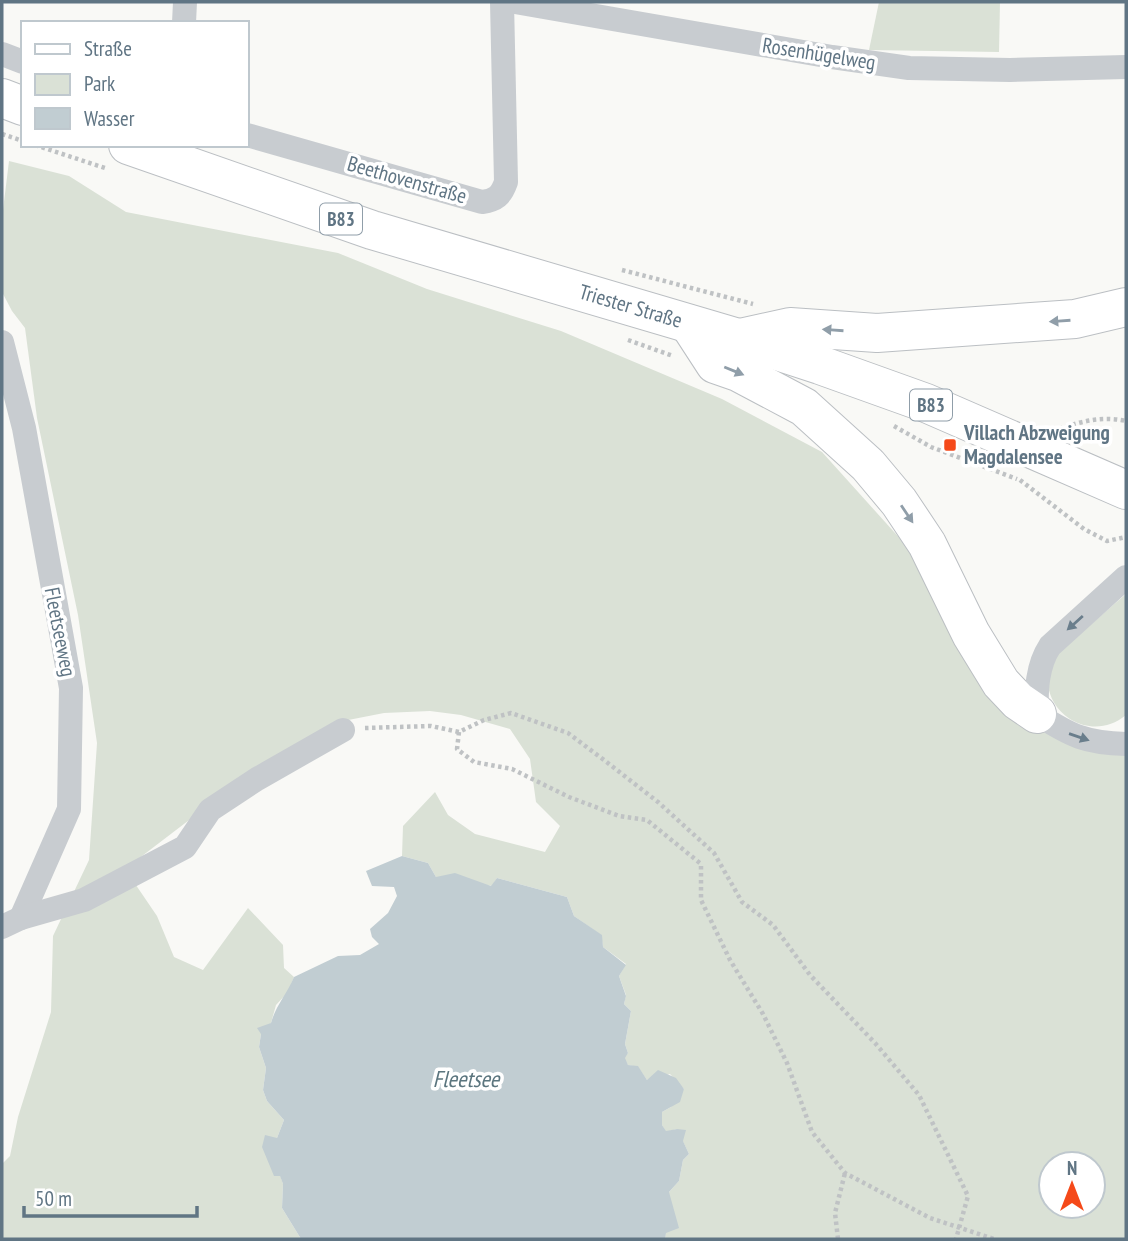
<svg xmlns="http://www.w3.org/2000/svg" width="1128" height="1241" font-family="'PT Sans Narrow',sans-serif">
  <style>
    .green { fill: #dae1d6; fill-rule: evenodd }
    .water { fill: #c1cdd2 }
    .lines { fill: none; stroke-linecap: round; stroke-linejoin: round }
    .primary-casing { stroke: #bbbfc3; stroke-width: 40 }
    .path { stroke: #bfc2c4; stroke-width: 4.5; stroke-dasharray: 3.5 3.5; stroke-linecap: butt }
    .minor { stroke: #c8ccd0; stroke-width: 24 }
    .primary { stroke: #fff; stroke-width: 38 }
    .oneway { fill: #909ea9 }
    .oneway2 { fill: #6a7e8c }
    .poi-dot { fill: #f54919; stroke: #fff; stroke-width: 2.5 }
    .labels { text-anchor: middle; stroke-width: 7; stroke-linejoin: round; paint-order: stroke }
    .shield { fill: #fff; stroke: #909ea9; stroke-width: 2 }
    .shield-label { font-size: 19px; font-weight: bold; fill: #607584 }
    .street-label { font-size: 21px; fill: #607584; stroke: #fff }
    .poi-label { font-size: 21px; font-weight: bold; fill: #607584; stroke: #fff; text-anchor: start }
    .water-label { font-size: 23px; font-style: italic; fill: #5b757e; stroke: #fff }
  </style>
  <rect width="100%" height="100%" fill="#f9f9f6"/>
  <g class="green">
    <polygon points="879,2 1000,2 999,52 869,50"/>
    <path d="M 9,161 L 69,176 L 126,212 L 338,253 L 427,289 L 561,331 L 722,399 L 822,452 L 904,543 L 989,683 L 1126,754 L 1126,1239 L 665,1239 L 669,1192 L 679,1181 L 683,1160 L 689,1154 L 677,1129 L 666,1132 L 662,1125 L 662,1112 L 671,1107 L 684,1089 L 670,1074 L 647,1080 L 638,1067 L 628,1065 L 624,1058 L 628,1053 L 625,1044 L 631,1011 L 624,1004 L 626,995 L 619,976 L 626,964 L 603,947 L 601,935 L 574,916 L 567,897 L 497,878 L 492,886 L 436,877 L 428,863 L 402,856 L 403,826 L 435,792 L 448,815 L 475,834 L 545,852 L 560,826 L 536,802 L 530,759 L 510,729 L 461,715 L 430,711 L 384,713 L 333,723 L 218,798 L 125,869 L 157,916 L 174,957 L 203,970 L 248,908 L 283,945 L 284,968 L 294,977 L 288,992 L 276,1005 L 271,1023 L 261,1034 L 259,1047 L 266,1068 L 263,1090 L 267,1101 L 284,1120 L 277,1138 L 280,1175 L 283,1184 L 282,1208 L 301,1239 L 2,1239 L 2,1164 L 10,1156 L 18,1117 L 51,1012 L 53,936 L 89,860 L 97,743 L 78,615 L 37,418 L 25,328 L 12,311 L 2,292 L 2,218 ZM 1051,1164 L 1093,1164 L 1093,1206 L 1051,1206 Z"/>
    <path d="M 1126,594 L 1126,715 C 1085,749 1029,701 1054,658 C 1057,653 1065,648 1069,644 C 1088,627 1107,610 1126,594 Z"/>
  </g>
  <path class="water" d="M 402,856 L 428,863 L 436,877 L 455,873 L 491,886 L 497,878 L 567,897 L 574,916 L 602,935 L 603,947 L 626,965 L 619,976 L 626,996 L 624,1004 L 631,1011 L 625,1044 L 628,1053 L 625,1058 L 628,1065 L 638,1066 L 647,1080 L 658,1070 L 676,1078 L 684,1089 L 680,1102 L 662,1112 L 662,1125 L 666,1131 L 677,1129 L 686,1130 L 683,1141 L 689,1154 L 683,1160 L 679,1181 L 669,1192 L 679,1228 L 666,1233 L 665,1239 L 301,1239 L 282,1208 L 283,1184 L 280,1176 L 274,1176 L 262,1147 L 265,1135 L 277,1138 L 284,1120 L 267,1101 L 263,1090 L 266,1068 L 259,1047 L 261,1034 L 257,1028 L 271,1023 C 276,1005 287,994 294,977 L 338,956 L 360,955 L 379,944 L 372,937 L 370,929 L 388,913 L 397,896 L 394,887 L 372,886 L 366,871 Z"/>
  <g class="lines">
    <defs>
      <g id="primary">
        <polyline points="2,98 23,106"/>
        <path id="s1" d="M 128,145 L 372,230 L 738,338 L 820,365 L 926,403 L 1126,490"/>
        <polyline points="689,324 715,364 738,372 804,407 868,465 899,502 927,544 971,634 1001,683 1018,701 1037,714"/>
        <polyline points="740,338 790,327 877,333 1075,319 1126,307"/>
      </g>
    </defs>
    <use href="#primary" class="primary-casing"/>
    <g class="path">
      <polyline points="2,134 23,141"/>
      <polyline points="35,145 108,169"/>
      <polyline points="622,270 753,304"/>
      <polyline points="628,340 673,356"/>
      <polyline points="894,426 931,447 1017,479"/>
      <path d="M 1059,429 C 1082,421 1102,416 1126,421"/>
      <polyline points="1020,480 1084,529 1107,541 1126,537"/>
      <polyline points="365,728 431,726 459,732 484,720 511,713 568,733 604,760 658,802 714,853 742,902 773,925 810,975 875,1043 919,1095 968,1196 956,1239"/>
      <polyline points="459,732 457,749 474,762 512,769 569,797 619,816 647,820 701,864 701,900 730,960 763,1014 787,1063 812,1132 845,1173 930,1218 994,1239"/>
      <polyline points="838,1239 835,1213 845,1173"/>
    </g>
    <g class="minor">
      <polyline points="515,2 832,57 909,68 1010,70 1126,67"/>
      <polyline points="184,23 185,2"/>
      <polyline points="2,54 23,62"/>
      <path d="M 247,135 L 482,202 C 496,200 501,196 506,182 L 502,2"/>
      <polyline points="2,342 24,428 71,688 69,809 21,918"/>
      <path d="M 1126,577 L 1050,646 C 1037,666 1036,690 1037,714 C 1071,736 1086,743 1126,744"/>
      <polyline points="2,927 21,918 84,900 185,847 210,810 257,779 343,730"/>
    </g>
    <use href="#primary" class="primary"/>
  </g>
  <defs><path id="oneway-solid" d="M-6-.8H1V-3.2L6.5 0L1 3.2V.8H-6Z" transform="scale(1.75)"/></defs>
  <g class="oneway">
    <use href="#oneway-solid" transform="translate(1060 321) rotate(176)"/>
    <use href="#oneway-solid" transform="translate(833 330) rotate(-176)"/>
    <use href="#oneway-solid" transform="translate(734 371) rotate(22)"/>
    <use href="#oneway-solid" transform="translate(907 514) rotate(56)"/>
  </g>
  <g class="oneway2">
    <use href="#oneway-solid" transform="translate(1075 623) rotate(138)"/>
    <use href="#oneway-solid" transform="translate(1079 737) rotate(19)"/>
  </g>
  <rect class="poi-dot" x="943" y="438" width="14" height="14" rx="3.5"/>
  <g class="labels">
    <g class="shield">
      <rect x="320" y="203.5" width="42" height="31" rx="5"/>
      <rect x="910" y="389.5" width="42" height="31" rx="5"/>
    </g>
    <g class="shield-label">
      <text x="341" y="226">B83</text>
      <text x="931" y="412">B83</text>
    </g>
    <g class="street-label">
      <text transform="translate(819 54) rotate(9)" y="7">Rosenhügelweg</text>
      <text transform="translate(407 180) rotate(16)" y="7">Beethovenstraße</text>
      <text dy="7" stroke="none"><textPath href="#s1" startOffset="528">Triester Straße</textPath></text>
      <text transform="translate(60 632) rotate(79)" y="7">Fleetseeweg</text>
    </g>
    <g class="poi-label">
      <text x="964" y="440">Villach Abzweigung<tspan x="964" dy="24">Magdalensee</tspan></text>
    </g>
    <g class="water-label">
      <text x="466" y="1087">Fleetsee</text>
    </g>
  </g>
  <rect width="1128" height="1241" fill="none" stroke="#607584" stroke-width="7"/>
  <rect x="21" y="21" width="228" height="126" fill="#ffffff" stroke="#bfc8ce" stroke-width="2"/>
  <rect x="35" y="44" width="35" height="10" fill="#ffffff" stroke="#bfc8ce" stroke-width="2"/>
  <text x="84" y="56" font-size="21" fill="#607584">Straße</text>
  <rect x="35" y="74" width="35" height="21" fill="#dae1d6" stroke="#bfc8ce" stroke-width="2"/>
  <text x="84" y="91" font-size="21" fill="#607584">Park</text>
  <rect x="35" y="108" width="35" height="21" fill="#c1cdd2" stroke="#bfc8ce" stroke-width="2"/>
  <text x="84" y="126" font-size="21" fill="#607584">Wasser</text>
  <g transform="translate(1072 1185)"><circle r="33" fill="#ffffff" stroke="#bfc8ce" stroke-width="2"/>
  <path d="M0-5L12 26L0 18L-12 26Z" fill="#f54919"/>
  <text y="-10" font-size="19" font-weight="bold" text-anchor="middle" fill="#607584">N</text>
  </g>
  <path d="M24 1206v10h173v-10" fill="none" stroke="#607584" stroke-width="3.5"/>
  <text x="35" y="1206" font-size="21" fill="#607584" stroke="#ffffff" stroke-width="5" paint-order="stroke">50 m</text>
</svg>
